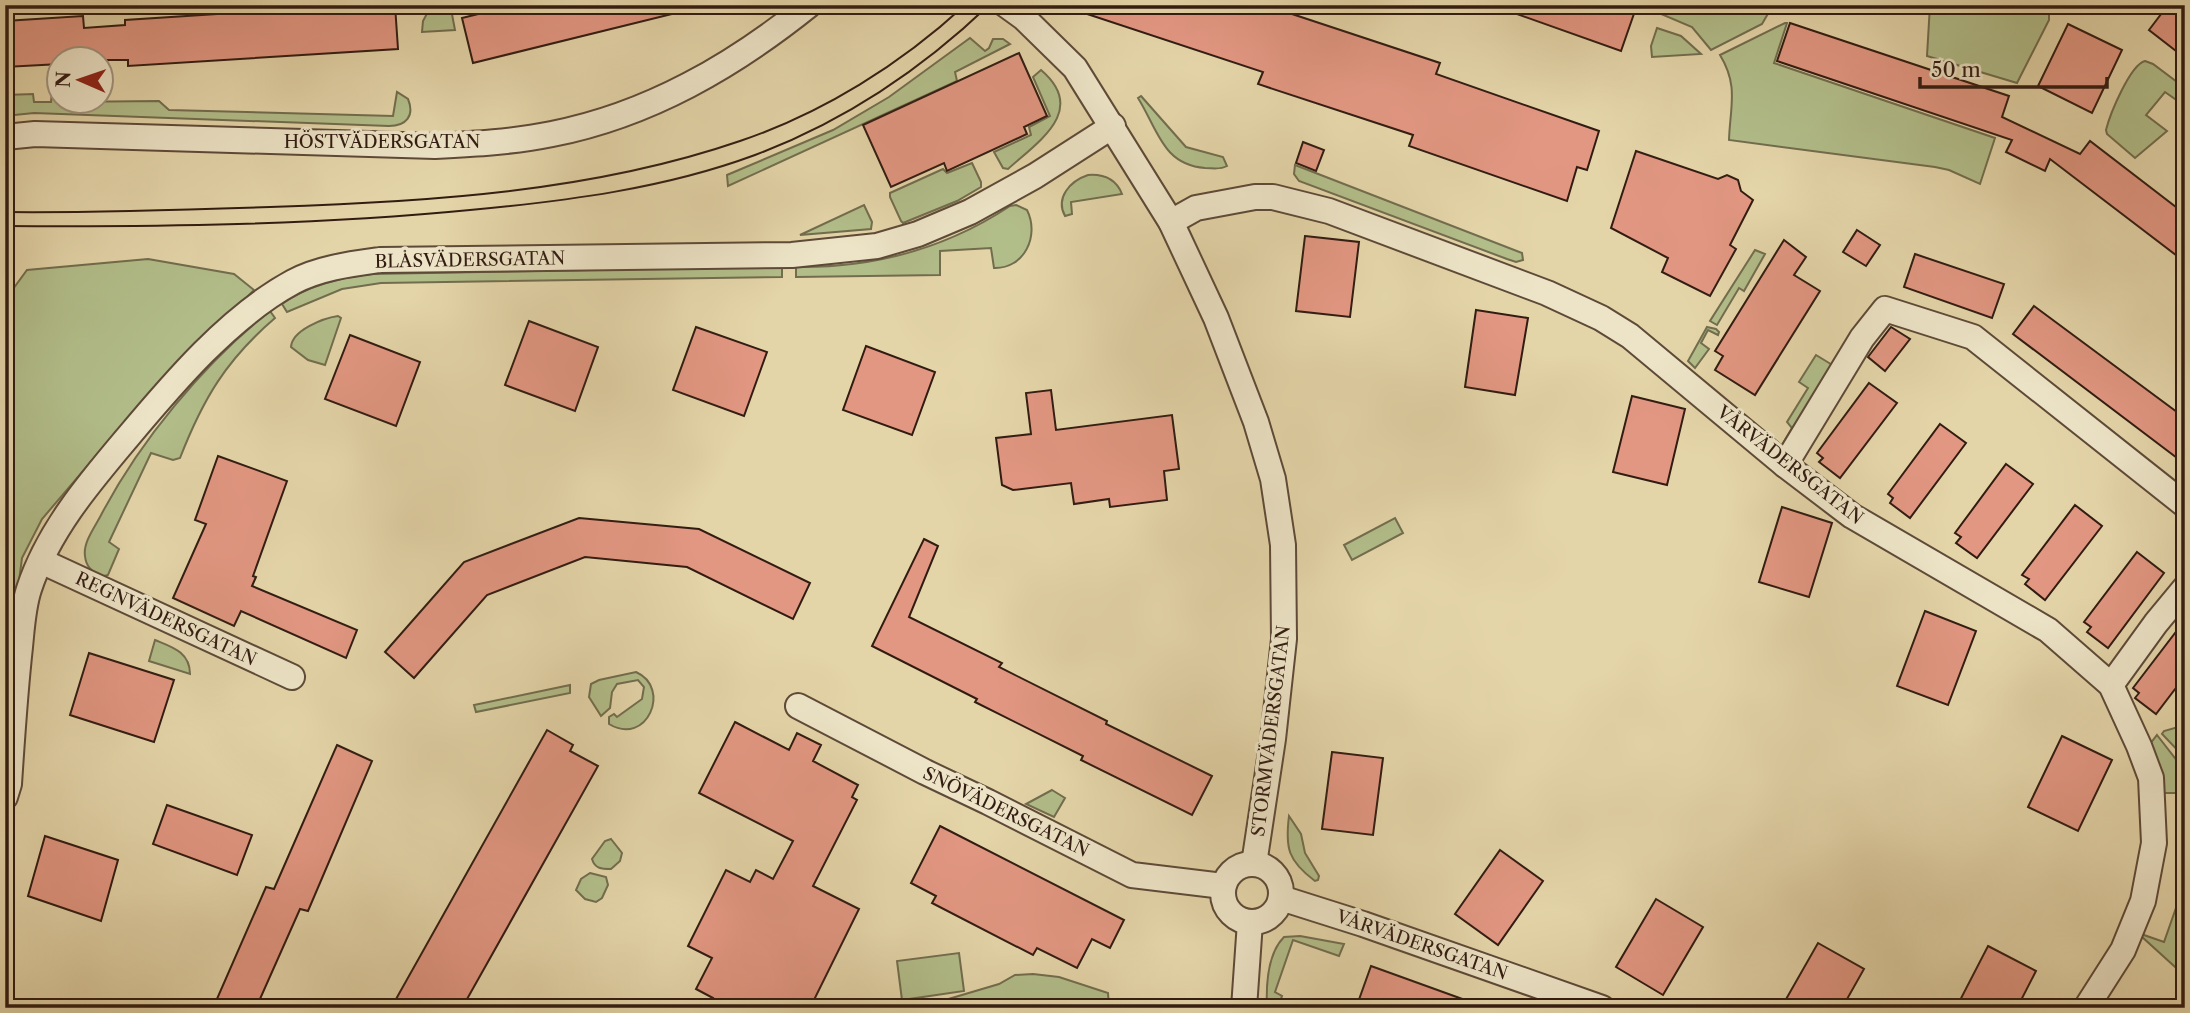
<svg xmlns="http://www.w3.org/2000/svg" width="2190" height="1013" font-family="'Libre Caslon Text',serif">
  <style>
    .green { fill: #b2be8a; stroke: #726d4e; stroke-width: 2 }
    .building { fill: #e29782; stroke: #321c12; stroke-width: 2 }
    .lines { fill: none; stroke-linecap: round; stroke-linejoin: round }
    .minor-casing { stroke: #5e4a38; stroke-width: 28 }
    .minor { stroke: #ede4c7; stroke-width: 24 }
    .tram { stroke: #321c12; stroke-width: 2 }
    .labels { text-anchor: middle; stroke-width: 7; stroke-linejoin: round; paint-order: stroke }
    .street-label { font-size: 18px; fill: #321c12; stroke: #ede4c7 }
  </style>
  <rect width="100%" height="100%" fill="#e4d5a9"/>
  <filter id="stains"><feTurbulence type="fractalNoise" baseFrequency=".00286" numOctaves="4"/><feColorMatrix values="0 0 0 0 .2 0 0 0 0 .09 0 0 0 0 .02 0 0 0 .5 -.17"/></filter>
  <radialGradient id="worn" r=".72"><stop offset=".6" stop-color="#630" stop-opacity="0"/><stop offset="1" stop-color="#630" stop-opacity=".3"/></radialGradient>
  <g class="green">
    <polygon points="1664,5 1773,5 1762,24 1711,50 1692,27 1661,14"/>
    <polygon points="1930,5 2044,5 2049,14 2049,20 2017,83 1927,56"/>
    <polygon points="446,7 451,9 455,30 422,32 423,21 430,8"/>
    <path d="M 1785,23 L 1787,23 L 1774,63 L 1995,138 L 1980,184 L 1949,170 L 1935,167 L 1729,140 C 1730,107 1739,86 1720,55 Z"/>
    <polygon points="1657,28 1681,36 1701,54 1652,57 1651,46"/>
    <polygon points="970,38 985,51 989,48 993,39 1003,39 1010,44 955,72 957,81 728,186 727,175 833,130 889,97"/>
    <path d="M 2145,61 L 2153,64 L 2185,88 L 2185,106 L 2165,92 L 2146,115 L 2167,131 L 2135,158 L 2107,134 L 2106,130 C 2110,114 2130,65 2145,61 Z"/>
    <path d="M 1041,70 C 1088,110 1039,141 1008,169 L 1003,168 L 994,152 L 1031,135 L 1029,127 L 1050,116 L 1033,77 Z"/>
    <path d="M 52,92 L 59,92 L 60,102 L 159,101 L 169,110 L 393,116 L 397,92 L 408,99 C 415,116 406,126 389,126 L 34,113 L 5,116 L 5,95 L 33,94 L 34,102 L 51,102 Z"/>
    <path d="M 1141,96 L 1186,147 L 1223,157 L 1227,166 C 1220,170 1213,168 1205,168 C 1163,165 1158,130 1138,98 Z"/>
    <polygon points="972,163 981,182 981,187 957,201 903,223 901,221 890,197 890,193 943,169 947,173"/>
    <polygon points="1295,165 1522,253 1523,260 1516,262 1507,259 1299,181 1294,174"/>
    <path d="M 1088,175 C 1103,174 1116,179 1122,194 L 1071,202 L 1072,214 L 1065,216 C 1055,198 1070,181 1088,175 Z"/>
    <polygon points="864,205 872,222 871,229 800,235"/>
    <path d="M 1016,205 L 1027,210 C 1040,236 1024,269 994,268 L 991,248 L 940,251 L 940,275 L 796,277 L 796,267 C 874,268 945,249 1010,206 Z"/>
    <polygon points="1755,250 1765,254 1744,291 1739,288 1717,325 1710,321"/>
    <polygon points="148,259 234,274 254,290 119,429 42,519 22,558 5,687 5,300 27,270"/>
    <path d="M 700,268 L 782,268 L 782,277 L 381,283 L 342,289 L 287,312 L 282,304 C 307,286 342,277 372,274 Z"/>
    <path d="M 270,311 L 275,318 C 226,360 203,399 180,458 L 173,460 L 151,453 L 109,542 L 119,549 L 108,575 L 100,577 C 92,571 86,567 85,556 C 83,543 94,528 100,517 C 139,442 204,363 270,311 Z"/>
    <path d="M 338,316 L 341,318 L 325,365 L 308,360 L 291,347 C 292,330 324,318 338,316 Z"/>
    <polygon points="1707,327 1716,329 1719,332 1718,335 1708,330 1701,343 1709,349 1695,368 1688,361"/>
    <polygon points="1816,355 1834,366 1783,447 1782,445 1792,428 1787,422 1808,388 1799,382"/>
    <polygon points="1395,518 1403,533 1352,560 1344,545"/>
    <path d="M 155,640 C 172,647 190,652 190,674 L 149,661 Z"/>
    <path d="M 636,672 C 672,688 647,747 609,724 L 609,717 L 614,714 L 617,717 L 642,699 L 644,687 L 638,680 L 617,684 L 612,692 L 610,708 L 601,716 L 589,697 L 591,684 L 599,680 Z"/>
    <polygon points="570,685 570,693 476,712 474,705"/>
    <polygon points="2185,725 2185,758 2162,734 2164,731"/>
    <polygon points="2157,735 2185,771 2185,793 2161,793 2150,744"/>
    <polygon points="1052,790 1065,798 1054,817 1026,804"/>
    <path d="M 1289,816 L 1301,834 L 1305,853 L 1319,876 L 1318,880 L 1315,881 C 1288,861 1285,848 1289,816 Z"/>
    <path d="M 611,839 L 622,853 L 620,861 L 611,869 C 602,869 595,869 592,859 L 605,841 Z"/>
    <polygon points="590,873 606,877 608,885 602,898 596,902 585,899 576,890 581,879"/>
    <polygon points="2185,873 2185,976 2141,936 2141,934 2164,942 2177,905"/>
    <path d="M 1300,936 L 1344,944 L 1339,956 L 1293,940 L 1275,992 L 1282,996 L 1278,1008 L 1267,1008 C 1266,986 1267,954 1284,937 Z"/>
    <polygon points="959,953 964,991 902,1000 897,961"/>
    <polygon points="1033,974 1059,977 1108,993 1109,1008 918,1008 999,984 1015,975"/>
  </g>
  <g class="building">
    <polygon points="356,5 395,5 398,49 128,66 128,60 60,60 60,64 5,67 5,21 83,16 84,28 125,25 125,20"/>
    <polygon points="515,5 675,5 676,13 473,63 462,18"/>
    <polygon points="1072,5 1287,5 1286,12 1440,63 1436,74 1599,131 1587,170 1577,167 1567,201 1409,146 1413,135 1258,84 1263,72 1072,9"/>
    <polygon points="1500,5 1637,5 1621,51 1500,8"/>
    <polygon points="2168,5 2175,5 2185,13 2185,58 2149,30"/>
    <polygon points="1790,23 2009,96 2002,117 2080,154 2090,141 2185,214 2185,262 2050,159 2045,171 2006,152 2012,140 1777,61"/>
    <polygon points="2068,24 2122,50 2092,113 2038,86"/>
    <polygon points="1019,53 1047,116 1024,127 1027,134 947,171 944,163 891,187 863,125"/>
    <polygon points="1303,142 1324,150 1316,171 1296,163"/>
    <polygon points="1636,151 1718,179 1727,175 1738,180 1741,191 1753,200 1730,245 1736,249 1710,296 1662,272 1668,258 1611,228"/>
    <polygon points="1857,230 1880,245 1866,266 1843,252"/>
    <polygon points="1305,236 1359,242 1350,317 1296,311"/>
    <polygon points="1784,240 1806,257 1794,275 1820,291 1755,395 1715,370 1723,356 1715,351"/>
    <polygon points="1915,254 2004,284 1992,318 1904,287"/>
    <polygon points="2034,306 2185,418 2185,464 2013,334"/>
    <polygon points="1476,310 1528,318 1515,395 1465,387"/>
    <polygon points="529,321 598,347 575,411 505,385"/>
    <polygon points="696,327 767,352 744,416 673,390"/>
    <polygon points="1891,327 1910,339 1885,371 1868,357"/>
    <polygon points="350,335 420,362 396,426 325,399"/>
    <polygon points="866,346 935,372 912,435 843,410"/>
    <polygon points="1869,383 1897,403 1840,478 1819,462 1823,458 1817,453"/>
    <polygon points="1051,390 1056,430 1172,415 1179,469 1164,471 1167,500 1110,507 1109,499 1074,504 1071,483 1013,490 1002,485 996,438 1031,434 1026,393"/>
    <polygon points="1632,396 1685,409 1667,485 1613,472"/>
    <polygon points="1940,424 1966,443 1910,518 1890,503 1893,498 1888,494"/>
    <polygon points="218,456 287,481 253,576 256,577 252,586 357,630 346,658 241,611 234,626 173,598 206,524 195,520"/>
    <polygon points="2006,464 2033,484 1977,558 1956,543 1961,537 1955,533"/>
    <polygon points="2075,505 2102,526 2045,600 2025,584 2029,579 2022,575"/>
    <polygon points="1782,507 1832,523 1809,597 1759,582"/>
    <polygon points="579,518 699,529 810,583 793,619 687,567 585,557 487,595 414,678 385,652 464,562"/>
    <polygon points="924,539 938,546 909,617 1002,663 999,667 1107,721 1106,724 1212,776 1192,815 1081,760 1083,756 975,702 977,699 872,646"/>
    <polygon points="2137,552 2164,573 2108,648 2087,632 2091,627 2084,622"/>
    <polygon points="1925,611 1976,631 1948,705 1897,686"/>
    <polygon points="2185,620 2185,676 2156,714 2135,698 2139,693 2133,688"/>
    <polygon points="89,653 174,680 154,742 70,715"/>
    <polygon points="735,722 789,750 797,733 821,745 813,761 858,785 852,797 857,800 813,886 859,909 810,1008 708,1008 713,998 696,989 712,958 688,946 726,870 750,882 756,870 773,879 793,841 699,793"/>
    <polygon points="547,730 573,745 570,751 598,766 462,1008 391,1008"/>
    <polygon points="2062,736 2112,760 2078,831 2028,807"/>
    <polygon points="337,745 372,761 308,911 300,909 256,1008 213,1008 266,887 274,889"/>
    <polygon points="1332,752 1383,758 1373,835 1322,829"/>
    <polygon points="167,805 252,835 237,875 153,844"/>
    <polygon points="940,826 1124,920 1110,948 1092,939 1077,968 1037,948 1033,955 932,903 936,896 911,883"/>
    <polygon points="45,836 118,860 101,921 28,896"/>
    <polygon points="1500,850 1543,881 1498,945 1455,914"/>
    <polygon points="1656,899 1703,927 1663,995 1616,967"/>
    <polygon points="1818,943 1864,969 1842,1008 1781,1008"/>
    <polygon points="1988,946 2036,971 2017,1008 1956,1008"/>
    <polygon points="1371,966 1479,1005 1479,1008 1356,1008"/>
  </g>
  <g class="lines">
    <defs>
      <g id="minor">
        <polyline points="1006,5 1024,18 1075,68 1171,222 1216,318 1256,422 1273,479 1283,545 1284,639 1273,739 1254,864"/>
        <path d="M 5,137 L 35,134 L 435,146 C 474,144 513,142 552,134 C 649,115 733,66 809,5"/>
        <polyline points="1171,222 1196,208 1255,197 1273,197 1329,211 1547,293 1601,318 1630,336 1785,465 1852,516 2048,630 2111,685 2139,746 2151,778 2154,843 2143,901 2123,950 2086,1008"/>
        <polyline points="1785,465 1862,338 1885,309 1973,337 2185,505"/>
        <polyline points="41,561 292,677"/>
        <polyline points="2111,685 2156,623 2185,588"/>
        <polyline points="798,706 925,772 988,802 1132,875 1223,886"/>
        <path d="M 5,797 L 9,784 C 12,738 15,692 20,647 C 22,627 23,607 29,589 C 48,531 89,483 127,438 C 173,383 230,316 293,282 C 319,268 351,264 380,260 L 792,255 L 877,246 L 918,234 L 970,212 L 1035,176 L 1113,126"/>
        <circle cx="1252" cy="893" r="29"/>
        <polyline points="1281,898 1363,924 1602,1008"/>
        <polyline points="1244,1008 1250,922"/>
      </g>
    </defs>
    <use href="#minor" class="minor-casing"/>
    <use href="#minor" class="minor"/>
    <g class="tram">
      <path d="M 5,212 C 94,213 182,210 270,207 C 426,202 592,192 740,141 C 823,113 901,64 965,5"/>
      <path d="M 5,226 C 160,227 316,225 470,210 C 566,201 663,189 755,155 C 843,122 921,70 989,5"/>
    </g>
  </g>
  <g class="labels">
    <g class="street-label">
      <text x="382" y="148">HÖSTVÄDERSGATAN</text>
      <text transform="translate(470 260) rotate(-1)" y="6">BLÅSVÄDERSGATAN</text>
      <text transform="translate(1790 465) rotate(38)" y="6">VÅRVÄDERSGATAN</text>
      <text transform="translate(166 619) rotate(25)" y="6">REGNVÄDERSGATAN</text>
      <text transform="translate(1271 731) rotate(-83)" y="6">STORMVÄDERSGATAN</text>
      <text transform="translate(1006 812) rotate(26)" y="6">SNÖVÄDERSGATAN</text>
      <text transform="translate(1422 945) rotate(19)" y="6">VÅRVÄDERSGATAN</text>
    </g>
  </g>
  <rect width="2190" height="1013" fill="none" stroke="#e4d5a9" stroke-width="28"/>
  <rect x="7" y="7" width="2176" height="999" fill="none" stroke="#321c12" stroke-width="3.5"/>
  <rect x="14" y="14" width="2162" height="985" fill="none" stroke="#321c12" stroke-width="2"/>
  <g transform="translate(80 80) rotate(272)"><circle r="33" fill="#ede4c7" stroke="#a2947f" stroke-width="2"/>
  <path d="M0-5L12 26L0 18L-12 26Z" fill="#8f2418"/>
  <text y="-10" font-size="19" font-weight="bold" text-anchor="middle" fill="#321c12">N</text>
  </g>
  <path d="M1920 77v10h187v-10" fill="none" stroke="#321c12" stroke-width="3.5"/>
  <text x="1931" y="77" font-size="21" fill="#321c12" stroke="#ede4c7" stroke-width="5" paint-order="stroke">50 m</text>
  <rect width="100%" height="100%" filter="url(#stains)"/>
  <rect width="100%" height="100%" fill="url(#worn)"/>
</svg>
